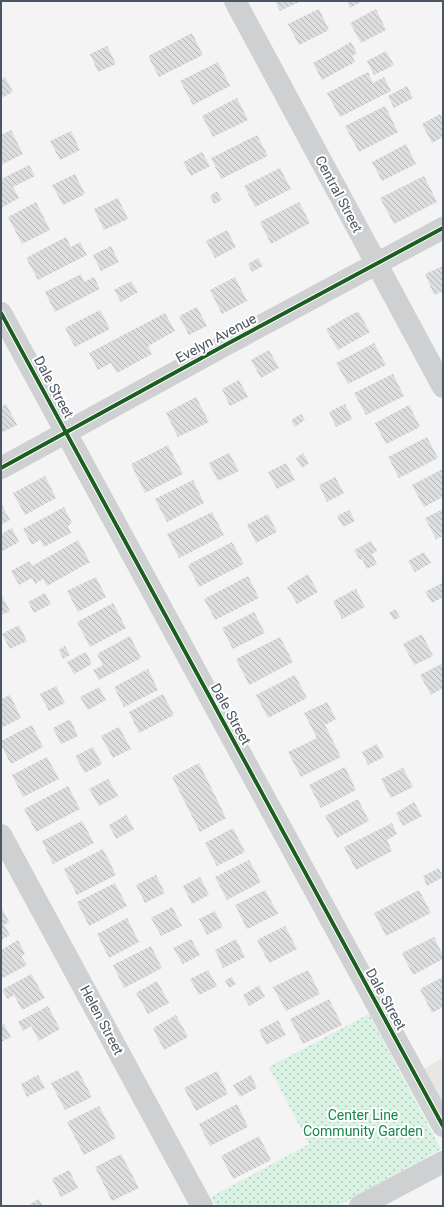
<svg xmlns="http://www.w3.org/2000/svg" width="444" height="1207" font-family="Roboto,sans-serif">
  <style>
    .commercial { fill: #e8e7e3 }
    .grass { fill: url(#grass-dots) }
    .building { fill: url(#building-back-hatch) }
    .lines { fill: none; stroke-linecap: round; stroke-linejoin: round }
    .minor { stroke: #ced0d2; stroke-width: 22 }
    .cycleway-casing { stroke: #fff; stroke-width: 6 }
    .cycleway { stroke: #1b5e20; stroke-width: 4 }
    .labels { text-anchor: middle; stroke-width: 4; stroke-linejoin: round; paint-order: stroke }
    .street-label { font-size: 14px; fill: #4a5661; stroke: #fff }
    .park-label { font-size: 14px; fill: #17864f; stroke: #fff }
  </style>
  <defs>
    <pattern id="grass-dots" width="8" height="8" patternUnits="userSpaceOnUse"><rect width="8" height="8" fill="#d9f2e3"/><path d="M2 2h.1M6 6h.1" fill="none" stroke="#b2c7bb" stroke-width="1.8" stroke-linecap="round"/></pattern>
    <pattern id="building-back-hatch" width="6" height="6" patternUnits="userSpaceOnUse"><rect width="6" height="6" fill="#ddddde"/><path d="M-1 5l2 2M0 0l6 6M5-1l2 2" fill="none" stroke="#b5b6b7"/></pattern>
  </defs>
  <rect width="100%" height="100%" fill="#f4f4f4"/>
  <polygon class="commercial" points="443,1058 443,1106 423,1069"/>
  <polygon class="grass" points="369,1014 441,1149 338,1206 216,1206 211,1197 309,1144 269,1067"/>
  <g class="building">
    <polygon points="275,1 301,1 280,11"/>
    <polygon points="347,1 363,1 350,8"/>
    <polygon points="319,9 329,30 299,45 288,24"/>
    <polygon points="376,9 386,30 361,43 350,23"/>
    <polygon points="192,33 203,55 159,77 148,56"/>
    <polygon points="351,42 357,53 352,56 355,62 322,80 313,63"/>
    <polygon points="107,46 116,64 98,72 90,54"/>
    <polygon points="386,51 394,65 374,75 367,61"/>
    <polygon points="218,62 230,86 193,105 180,81"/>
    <polygon points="368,72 373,83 384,77 391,91 340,117 327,93"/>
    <polygon points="5,77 13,92 1,98 1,79"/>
    <polygon points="407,86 413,98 394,108 388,96"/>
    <polygon points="237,98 248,120 213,137 202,116"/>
    <polygon points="385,106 398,132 359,152 345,126"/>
    <polygon points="440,114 443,120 443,137 432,143 422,124"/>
    <polygon points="11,130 23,154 1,165 1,135"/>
    <polygon points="71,131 80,150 60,160 50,141"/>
    <polygon points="257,135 268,156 221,179 211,158"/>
    <polygon points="406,144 416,164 382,181 372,162"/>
    <polygon points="202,152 210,166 191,176 183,162"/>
    <polygon points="29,165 35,176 13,187 19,198 1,208 1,179"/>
    <polygon points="280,168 291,189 255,207 244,186"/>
    <polygon points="75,174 85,194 63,205 52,185"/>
    <polygon points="424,176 437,202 394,224 380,198"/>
    <polygon points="217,191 222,200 214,204 210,196"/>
    <polygon points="118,198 128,219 104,230 94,209"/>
    <polygon points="36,202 50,230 22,244 8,217"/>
    <polygon points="299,202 310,223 271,244 260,222"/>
    <polygon points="227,230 236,247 215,258 206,241"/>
    <polygon points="66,237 71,247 80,242 87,255 38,280 26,258"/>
    <polygon points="111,246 119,262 101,271 93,255"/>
    <polygon points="258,258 263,266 252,272 248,264"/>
    <polygon points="443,266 443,291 434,295 425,274"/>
    <polygon points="81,274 84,282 94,277 100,289 55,312 45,292"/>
    <polygon points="235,277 247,301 222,314 210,290"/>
    <polygon points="131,281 138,292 121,302 114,290"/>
    <polygon points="197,307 207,326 189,335 179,316"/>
    <polygon points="100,310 110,329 75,347 65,328"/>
    <polygon points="358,311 370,332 338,350 326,329"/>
    <polygon points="165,313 175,331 148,346 152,354 117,373 111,363 98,370 89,353"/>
    <polygon points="374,343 386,365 348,384 336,363"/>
    <polygon points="269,350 279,368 261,378 251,360"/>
    <polygon points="393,374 404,396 366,415 354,393"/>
    <polygon points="239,380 248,397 230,406 222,389"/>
    <polygon points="196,397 209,422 178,437 166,413"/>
    <polygon points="6,404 17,425 1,433 1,407"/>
    <polygon points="345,404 352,419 336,427 329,412"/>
    <polygon points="409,405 420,427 386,444 375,423"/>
    <polygon points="301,414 305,420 295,427 291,420"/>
    <polygon points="427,437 438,458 399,478 388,457"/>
    <polygon points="168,445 183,474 145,493 131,464"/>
    <polygon points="229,453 239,471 218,481 209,463"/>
    <polygon points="303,453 309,463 302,468 296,458"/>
    <polygon points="286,463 295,480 277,489 268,472"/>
    <polygon points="443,469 443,497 424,507 412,485"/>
    <polygon points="45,476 56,498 25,515 13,493"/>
    <polygon points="335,477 344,493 327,502 319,485"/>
    <polygon points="193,480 204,503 167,522 155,499"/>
    <polygon points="1,503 10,520 1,525"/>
    <polygon points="64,507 72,523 68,526 71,533 44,547 40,540 32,545 23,529"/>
    <polygon points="443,509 443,536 436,539 425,518"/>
    <polygon points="349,510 355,521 343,527 337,516"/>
    <polygon points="212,512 224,535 179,558 167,534"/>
    <polygon points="268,514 277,532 256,543 247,525"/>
    <polygon points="12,528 19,542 1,552 1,534"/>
    <polygon points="78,540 90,562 47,586 43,579 35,584 32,578 19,585 11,571 29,561 32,566"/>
    <polygon points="371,541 377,551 372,554 377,564 367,569 362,559 360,560 354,550"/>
    <polygon points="232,542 244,564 199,587 188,565"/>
    <polygon points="424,552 431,563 415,572 408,561"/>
    <polygon points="308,574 318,592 297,604 287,587"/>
    <polygon points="248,576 259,598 215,620 204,599"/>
    <polygon points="96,577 106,597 78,612 67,591"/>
    <polygon points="442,583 443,586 443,597 432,603 425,592"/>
    <polygon points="356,589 365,607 342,619 333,601"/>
    <polygon points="45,593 51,604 34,613 28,602"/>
    <polygon points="1,594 10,611 1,615"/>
    <polygon points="113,603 126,628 90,647 77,622"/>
    <polygon points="395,609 400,617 394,620 389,613"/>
    <polygon points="254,612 265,633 233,649 222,628"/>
    <polygon points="19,625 27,641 10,649 2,634"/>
    <polygon points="422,634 433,656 414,665 403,644"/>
    <polygon points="130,636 141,658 99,680 93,670 103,665 97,654"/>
    <polygon points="280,637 293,662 249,685 236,659"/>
    <polygon points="65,646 70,655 63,659 59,650"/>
    <polygon points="86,652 92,664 74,674 67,662"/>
    <polygon points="443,663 443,688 431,695 420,675"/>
    <polygon points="148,669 158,690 124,707 114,687"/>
    <polygon points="295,675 307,698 268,718 256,695"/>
    <polygon points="56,686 65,703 49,711 40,694"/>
    <polygon points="99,687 106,700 88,710 80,697"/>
    <polygon points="163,694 174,715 139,733 129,712"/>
    <polygon points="10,695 21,718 1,728 1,699"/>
    <polygon points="327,702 336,719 325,725 341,757 301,777 288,752 317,738 304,713"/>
    <polygon points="70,719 78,736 61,744 53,728"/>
    <polygon points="32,725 43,747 11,764 1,745 1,741"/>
    <polygon points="119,727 131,749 113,758 101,736"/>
    <polygon points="377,744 384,757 368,765 362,752"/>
    <polygon points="93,747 102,764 85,773 75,756"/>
    <polygon points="47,757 59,779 23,797 12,775"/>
    <polygon points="199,763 226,818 200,832 172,777"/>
    <polygon points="345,767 356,790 321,808 309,785"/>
    <polygon points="403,768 413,787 391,798 381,779"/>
    <polygon points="108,779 118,796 99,806 89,789"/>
    <polygon points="68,786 80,809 36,832 24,809"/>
    <polygon points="358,799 369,821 337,838 325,816"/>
    <polygon points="414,802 422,816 403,826 396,813"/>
    <polygon points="126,815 134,829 116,839 109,825"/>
    <polygon points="82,821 94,843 53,864 42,841"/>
    <polygon points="392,823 397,834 387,840 392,851 356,870 344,847"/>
    <polygon points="233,828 245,852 217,866 205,843"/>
    <polygon points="103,849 116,875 77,895 64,869"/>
    <polygon points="249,860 261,882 227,900 215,877"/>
    <polygon points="439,868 443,877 427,886 423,876"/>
    <polygon points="156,875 165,893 145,903 136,885"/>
    <polygon points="200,877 209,895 192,904 183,886"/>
    <polygon points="115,883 127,906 89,926 77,902"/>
    <polygon points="265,890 278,914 247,929 235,905"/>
    <polygon points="419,890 431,913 386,936 374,913"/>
    <polygon points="1,906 9,922 4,925 10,935 1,940"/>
    <polygon points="172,907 182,926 161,936 151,918"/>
    <polygon points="215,911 223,927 207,935 199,919"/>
    <polygon points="127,918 139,942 109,958 97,934"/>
    <polygon points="285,926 297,949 269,963 257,940"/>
    <polygon points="434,937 443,956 443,959 413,975 402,953"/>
    <polygon points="191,939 200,955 183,964 173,948"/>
    <polygon points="236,939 245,957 223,968 215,950"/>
    <polygon points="18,940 25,954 21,956 27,965 1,979 1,950"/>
    <polygon points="151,946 162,968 124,988 113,965"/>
    <polygon points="208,970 217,986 199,995 190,979"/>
    <polygon points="308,970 320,994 286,1011 273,987"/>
    <polygon points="31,974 45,998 22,1010 14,995 8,999 2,990"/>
    <polygon points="232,977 236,984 229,988 225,980"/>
    <polygon points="443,977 443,1007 432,1013 420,989"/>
    <polygon points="157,981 169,1003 148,1014 136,993"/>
    <polygon points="259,985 265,997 249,1006 243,995"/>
    <polygon points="329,999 342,1025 303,1044 290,1019"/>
    <polygon points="48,1006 60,1029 39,1041 31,1026 23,1031 18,1022"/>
    <polygon points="176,1015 188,1037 164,1050 153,1028"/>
    <polygon points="278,1020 286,1035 266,1045 259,1030"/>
    <polygon points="4,1024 11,1037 1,1042 1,1025"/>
    <polygon points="78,1070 92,1097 65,1110 51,1083"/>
    <polygon points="217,1071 228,1094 196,1111 184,1088"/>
    <polygon points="38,1075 45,1088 27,1097 21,1084"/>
    <polygon points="251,1075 257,1088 240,1097 233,1085"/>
    <polygon points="237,1104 248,1127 210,1146 199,1124"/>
    <polygon points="99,1106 116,1138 84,1155 67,1122"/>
    <polygon points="259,1136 271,1160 233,1179 221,1156"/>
    <polygon points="121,1154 139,1188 112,1201 95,1167"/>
    <polygon points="69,1170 78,1188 61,1197 52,1179"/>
    <polygon points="39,1199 43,1206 31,1206 30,1204"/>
  </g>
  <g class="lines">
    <g class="minor">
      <polyline points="235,1 443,387"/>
      <polyline points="1,313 443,1126"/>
      <polyline points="1,468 227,344 443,228"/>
      <polyline points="1,835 202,1206"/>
      <polyline points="360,1206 443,1162"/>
    </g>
    <defs>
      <g id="cycleway">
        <polyline points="1,313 443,1126"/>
        <polyline points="1,468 227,344 443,228"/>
      </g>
    </defs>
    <use href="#cycleway" class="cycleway-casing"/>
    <use href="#cycleway" class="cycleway"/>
  </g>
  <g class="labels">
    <g class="street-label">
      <text transform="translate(339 194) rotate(62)" y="5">Central Street</text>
      <text transform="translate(216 338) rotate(-28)" y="5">Evelyn Avenue</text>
      <text transform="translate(54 387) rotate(62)" y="5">Dale Street</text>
      <text transform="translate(231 714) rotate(61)" y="5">Dale Street</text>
      <text transform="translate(386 999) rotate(61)" y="5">Dale Street</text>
      <text transform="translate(102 1020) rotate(62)" y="5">Helen Street</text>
    </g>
    <g class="park-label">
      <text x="363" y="1120">Center Line<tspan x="363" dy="16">Community Garden</tspan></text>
    </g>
  </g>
  <rect width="444" height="1207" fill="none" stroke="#4a5661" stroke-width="4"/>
</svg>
